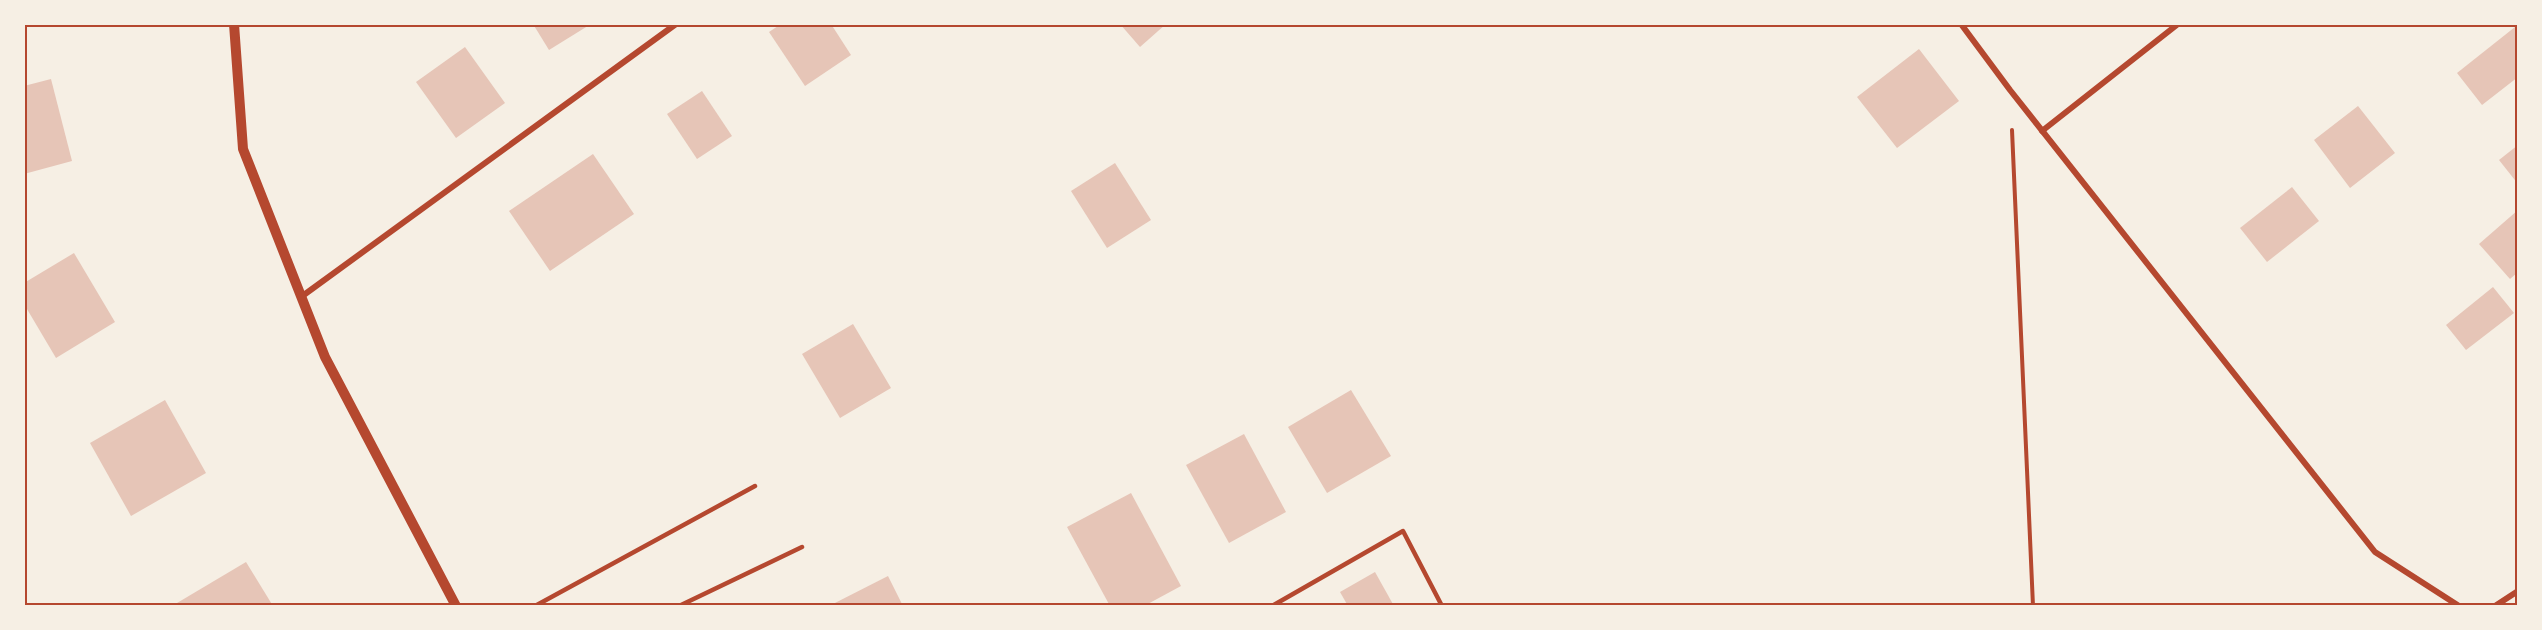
<svg xmlns="http://www.w3.org/2000/svg" width="2542" height="630" font-family="'Fira Sans',sans-serif">
  <style>
    .building { fill: #e6c5b7 }
    .lines { fill: none; stroke-linecap: round; stroke-linejoin: round }
    .path { stroke: #b5482f; stroke-width: 4 }
    .service { stroke: #b5482f; stroke-width: 4.5 }
    .minor { stroke: #b5482f; stroke-width: 6 }
    .tertiary { stroke: #b5482f; stroke-width: 10 }
    .neatline { fill: none; stroke: #b5482f; stroke-width: 2 }
  </style>
  <rect width="100%" height="100%" fill="#f6efe4"/>
  <g class="building">
    <polygon points="533,24 591,24 549,50"/>
    <polygon points="781,24 831,24 851,55 805,86 769,32"/>
    <polygon points="1120,24 1166,24 1140,47"/>
    <polygon points="2515,27 2518,30 2518,77 2482,105 2457,73"/>
    <polygon points="465,47 505,103 456,138 416,82"/>
    <polygon points="1919,49 1959,101 1897,148 1857,97"/>
    <polygon points="51,79 72,161 24,174 24,86"/>
    <polygon points="702,91 732,136 697,159 667,114"/>
    <polygon points="2358,106 2395,153 2350,188 2314,140"/>
    <polygon points="2518,145 2518,184 2499,160"/>
    <polygon points="593,154 634,214 550,271 509,211"/>
    <polygon points="1115,163 1151,220 1107,248 1071,191"/>
    <polygon points="2292,187 2319,221 2267,262 2240,228"/>
    <polygon points="2518,210 2518,272 2510,279 2479,244"/>
    <polygon points="74,253 115,322 56,358 24,304 24,283"/>
    <polygon points="2493,287 2514,313 2466,350 2446,325"/>
    <polygon points="853,324 891,388 840,418 802,354"/>
    <polygon points="1351,390 1391,456 1327,493 1288,427"/>
    <polygon points="165,400 206,473 131,516 90,443"/>
    <polygon points="1244,434 1286,512 1229,543 1186,465"/>
    <polygon points="1131,493 1181,586 1144,606 1110,606 1067,527"/>
    <polygon points="246,562 273,606 178,606 177,603"/>
    <polygon points="1375,572 1394,606 1348,606 1340,592"/>
    <polygon points="888,576 903,606 829,606"/>
  </g>
  <g class="lines">
    <polyline class="path" points="2012,130 2033,606"/>
    <g class="service">
      <polyline points="535,606 755,486"/>
      <polyline points="679,606 802,547"/>
      <polyline points="1272,606 1403,531 1442,606"/>
    </g>
    <g class="minor">
      <polyline points="1961,24 2010,90 2375,552 2459,606"/>
      <polyline points="2042,131 2178,24"/>
      <polyline points="301,297 676,24"/>
      <polyline points="2495,606 2518,591"/>
    </g>
    <polyline class="tertiary" points="234,24 243,149 325,357 456,606"/>
  </g>
  <rect width="2542" height="630" fill="none" stroke="#f6efe4" stroke-width="51"/>
  <rect x="26" y="26" width="2490" height="578" class="neatline"/>
</svg>
